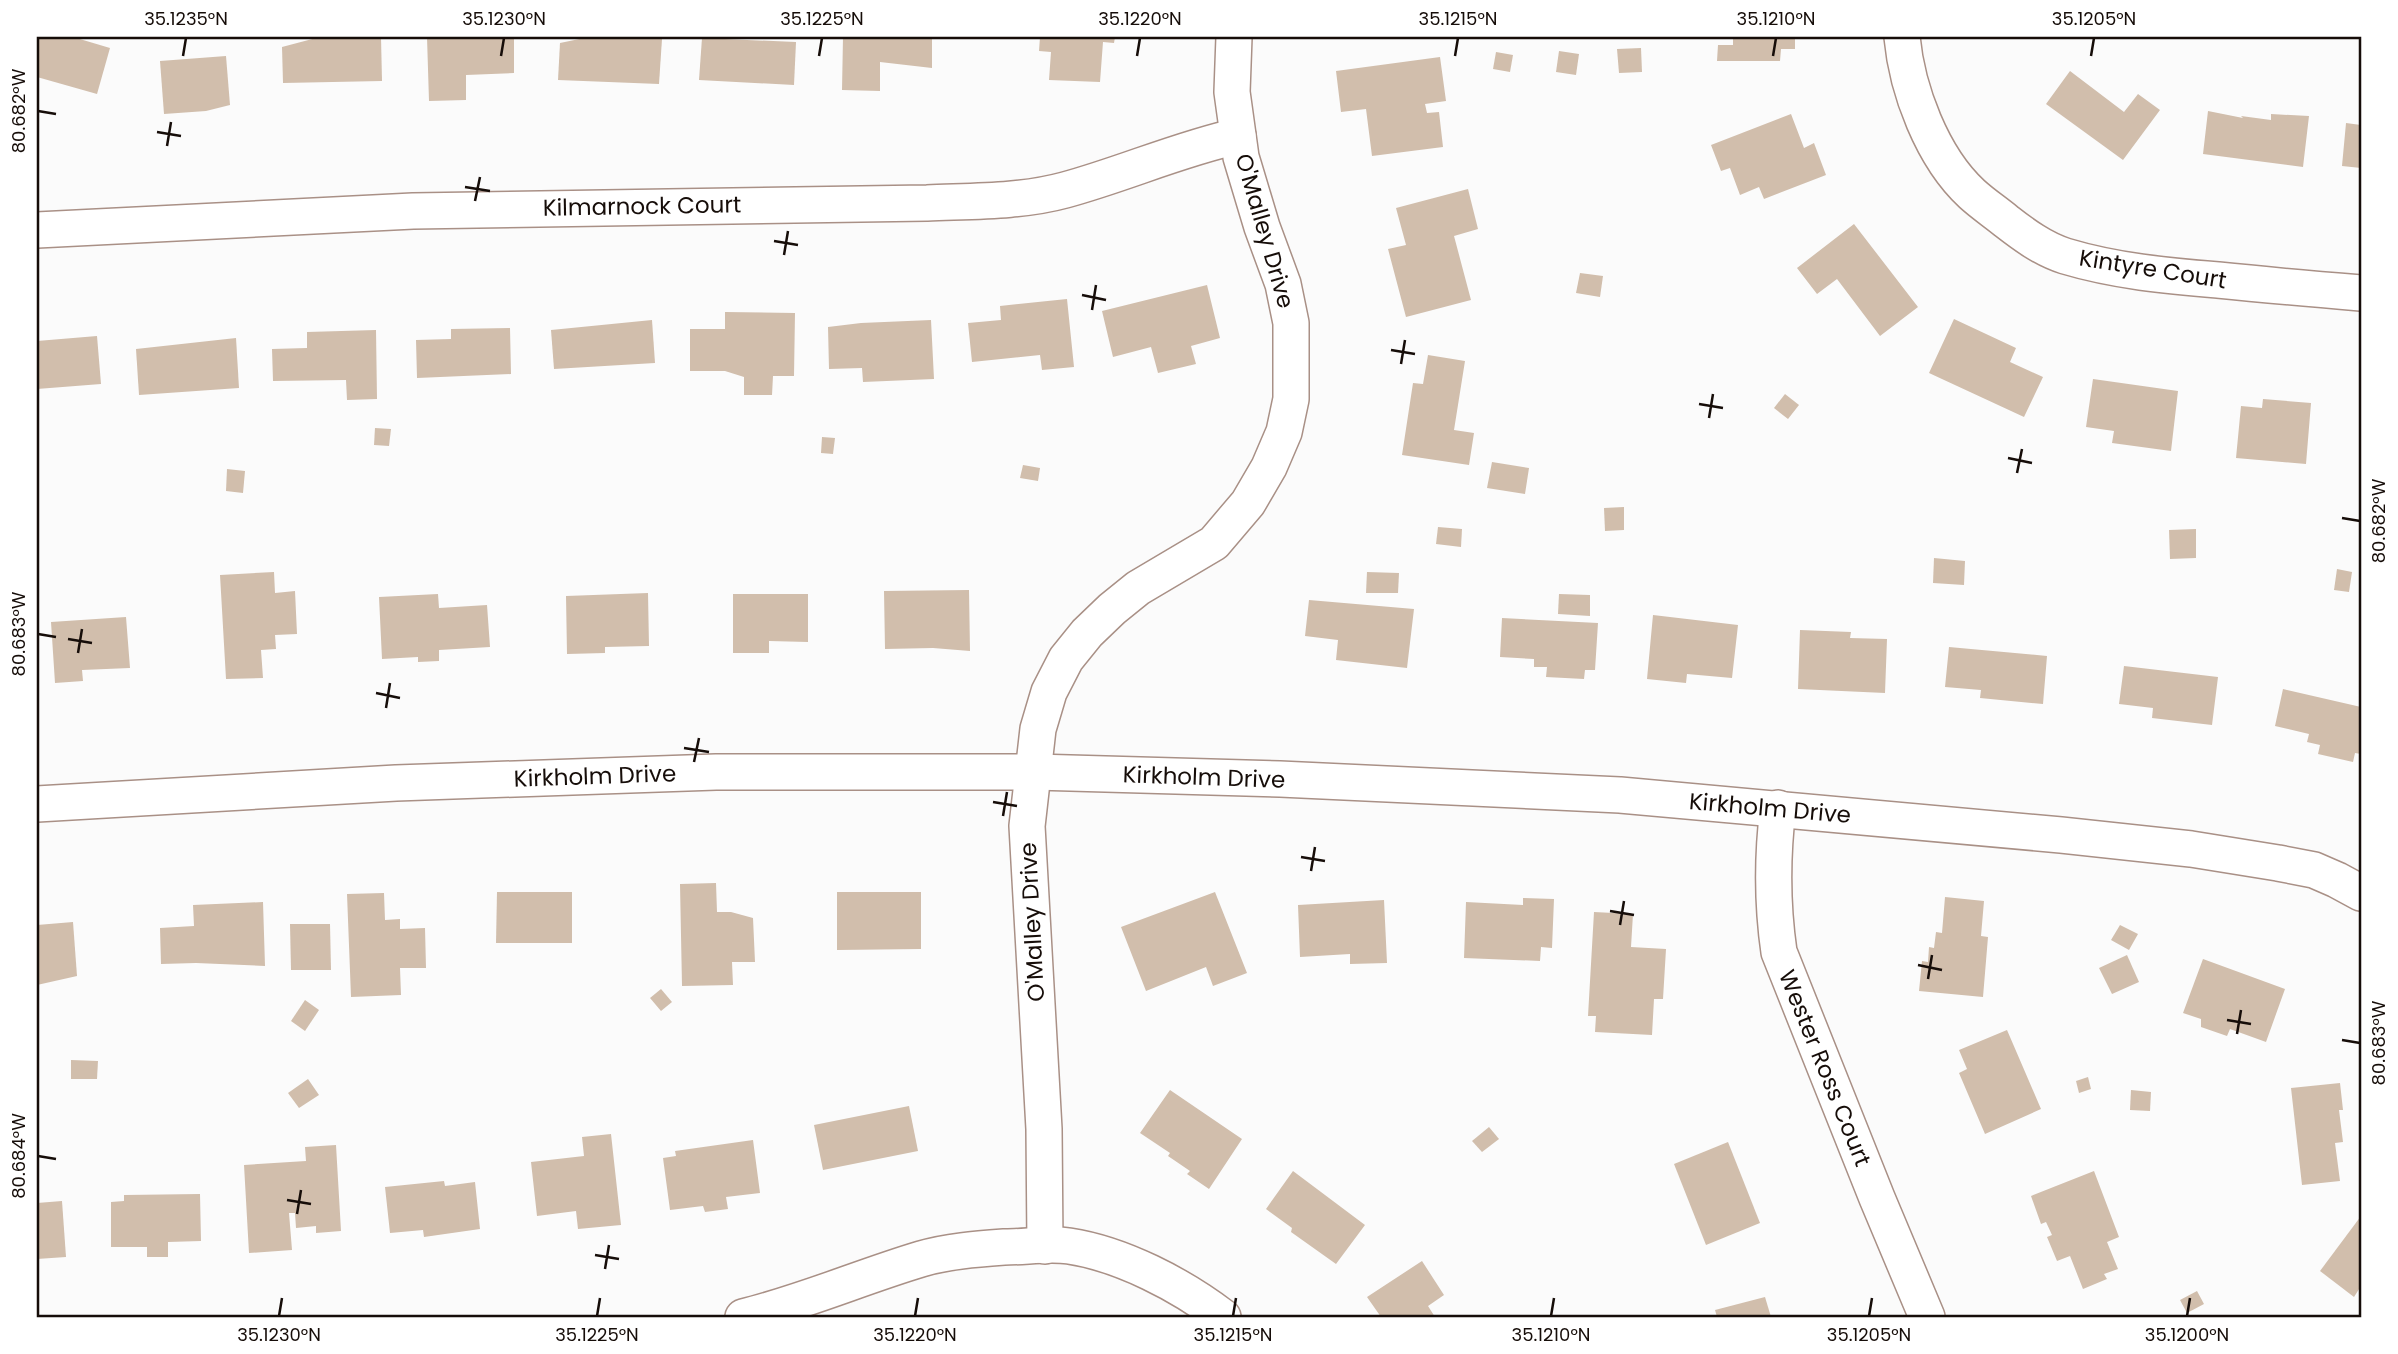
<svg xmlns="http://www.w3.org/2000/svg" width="2398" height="1354" font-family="Poppins,sans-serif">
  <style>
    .building { fill: #d1beac }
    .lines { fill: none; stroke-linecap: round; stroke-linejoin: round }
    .street-casing { stroke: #a99086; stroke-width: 38 }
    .street { stroke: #fff; stroke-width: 35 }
    .ticks { fill: none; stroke: #160d09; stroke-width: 2.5 }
    .labels { text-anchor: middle; stroke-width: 7; stroke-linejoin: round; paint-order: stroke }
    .street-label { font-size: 23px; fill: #160d09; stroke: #fff }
    .neatline { fill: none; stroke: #160d09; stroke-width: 2.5 }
    .ticks-label { font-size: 18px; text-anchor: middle; fill: #160d09 }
  </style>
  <rect width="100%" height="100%" fill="#fbfbfb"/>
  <g class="building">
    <polygon points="37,37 73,37 110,48 97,94 37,77"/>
    <polygon points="381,37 382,81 283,83 282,47 316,38"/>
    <polygon points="427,37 514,37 514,73 466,75 466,100 429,101"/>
    <polygon points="589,37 662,39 659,84 558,80 560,43"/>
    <polygon points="843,37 932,37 932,68 880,62 880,91 842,90"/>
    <polygon points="1040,37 1115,37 1114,43 1103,42 1100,82 1049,80 1051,52 1039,51"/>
    <polygon points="1733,37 1795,37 1795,49 1781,49 1780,61 1717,61 1718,45 1733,45"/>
    <polygon points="702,38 796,42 794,85 699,80"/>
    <polygon points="1641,48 1642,72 1619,73 1617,49"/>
    <polygon points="1559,51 1579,54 1576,75 1556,72"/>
    <polygon points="1496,52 1513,55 1510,72 1493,69"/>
    <polygon points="226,56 230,105 206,111 164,114 160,61"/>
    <polygon points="1440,57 1446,101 1425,104 1427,113 1439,112 1443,147 1372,156 1366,109 1341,112 1336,71"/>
    <polygon points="2070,71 2124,112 2138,94 2160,110 2123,160 2046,104"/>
    <polygon points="2208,111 2243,118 2241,116 2271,120 2271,114 2309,116 2303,167 2203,154"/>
    <polygon points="1791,114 1804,148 1814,143 1826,175 1764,199 1759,187 1740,195 1730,168 1721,171 1711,145"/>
    <polygon points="2346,123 2361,125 2361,168 2342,166"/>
    <polygon points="1468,189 1478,229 1454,236 1471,300 1406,317 1388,249 1406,245 1396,208"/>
    <polygon points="1854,224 1918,307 1880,336 1837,279 1817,294 1797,268"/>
    <polygon points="1580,273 1603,276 1600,297 1576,293"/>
    <polygon points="1207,285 1220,338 1191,346 1196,364 1158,373 1151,347 1113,357 1102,311"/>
    <polygon points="1067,299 1074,367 1042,370 1040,355 972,362 968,323 1001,320 1000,306"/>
    <polygon points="725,312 795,313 794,376 773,376 772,395 744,395 744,377 725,371 690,371 690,329 725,329"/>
    <polygon points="1954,319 2016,348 2010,362 2043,377 2024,417 1929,373"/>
    <polygon points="652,320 655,363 554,369 551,330"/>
    <polygon points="931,320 934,379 863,382 862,368 829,369 828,327 861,323"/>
    <polygon points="510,328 511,374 417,378 416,340 451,339 451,329"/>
    <polygon points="376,330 377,399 347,400 346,380 273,381 272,349 307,348 307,332"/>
    <polygon points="97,336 101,384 37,389 37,341"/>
    <polygon points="236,338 239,388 139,395 136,349"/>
    <polygon points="1428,355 1465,361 1454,430 1474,433 1469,465 1402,455 1413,383 1423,384"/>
    <polygon points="2093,379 2178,391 2171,451 2112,443 2114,431 2086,427"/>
    <polygon points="1785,394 1799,405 1788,419 1774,408"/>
    <polygon points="2263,399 2311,403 2306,464 2236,458 2241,406 2262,408"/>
    <polygon points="375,428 391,429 389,446 374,445"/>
    <polygon points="822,437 835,438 833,454 821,453"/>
    <polygon points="1492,462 1529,468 1525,494 1487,488"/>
    <polygon points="1023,465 1040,468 1038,481 1020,478"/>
    <polygon points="227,469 245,471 243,493 226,491"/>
    <polygon points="1624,507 1624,530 1605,531 1604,508"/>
    <polygon points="1438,527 1462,529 1461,547 1436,544"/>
    <polygon points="2196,529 2196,558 2170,559 2169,530"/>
    <polygon points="1934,558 1965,561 1964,585 1933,583"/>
    <polygon points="2337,569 2352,572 2349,592 2334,590"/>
    <polygon points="274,572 275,593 295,591 297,634 275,635 276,649 261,650 263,678 226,679 220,575"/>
    <polygon points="1367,572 1399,573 1398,593 1366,593"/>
    <polygon points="969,590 970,651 933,648 885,649 884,591"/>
    <polygon points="648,593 649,646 605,647 605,653 567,654 566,596"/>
    <polygon points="438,594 439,608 487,605 490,647 439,650 439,661 418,662 418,657 382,659 379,597"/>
    <polygon points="733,594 808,594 808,642 769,641 769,653 733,653"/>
    <polygon points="1559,594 1590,595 1590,616 1558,614"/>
    <polygon points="1309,600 1414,609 1407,668 1336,660 1338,640 1305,636"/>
    <polygon points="1653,615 1738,625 1732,678 1687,674 1686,683 1647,679"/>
    <polygon points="126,617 130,668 82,670 83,681 55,683 51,622"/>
    <polygon points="1502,618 1598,623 1595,670 1585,670 1584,679 1546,677 1547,667 1534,667 1534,659 1500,657"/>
    <polygon points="1800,630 1851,632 1850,638 1887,639 1885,693 1798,689"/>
    <polygon points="1949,647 2047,656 2043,704 1980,698 1981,690 1945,687"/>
    <polygon points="2124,666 2218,677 2212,725 2152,718 2153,708 2119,704"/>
    <polygon points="2283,689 2361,707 2361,754 2355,753 2353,762 2318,754 2320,745 2307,742 2309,734 2275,726"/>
    <polygon points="716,883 717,912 731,912 753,918 755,962 732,962 733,985 682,986 680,884"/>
    <polygon points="497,892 572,892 572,943 496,943"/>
    <polygon points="837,892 921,892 921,949 837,950"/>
    <polygon points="1215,892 1247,973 1213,986 1206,967 1146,991 1121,927"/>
    <polygon points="384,893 385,920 400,919 400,929 425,928 426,968 400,968 401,995 351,997 347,894"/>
    <polygon points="1945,897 1984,901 1981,936 1988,937 1983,997 1919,991 1922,961 1928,962 1929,947 1934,948 1936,932 1942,933"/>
    <polygon points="1523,898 1554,899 1552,948 1541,947 1540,961 1464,958 1466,902 1523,905"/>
    <polygon points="1384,900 1387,963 1350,964 1350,954 1300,957 1298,905"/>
    <polygon points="263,902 265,966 196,963 161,964 160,928 194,926 193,905"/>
    <polygon points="1594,912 1633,914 1631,947 1666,949 1663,999 1654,999 1652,1035 1595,1032 1596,1016 1588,1016"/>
    <polygon points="73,922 77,976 37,985 37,925"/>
    <polygon points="290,924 330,924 331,970 291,970"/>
    <polygon points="2120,925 2138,934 2129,950 2111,940"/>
    <polygon points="2127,955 2139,982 2112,994 2099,968"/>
    <polygon points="2203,959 2285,989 2266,1042 2230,1029 2227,1036 2201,1027 2201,1019 2183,1013"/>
    <polygon points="661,989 672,1002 661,1011 650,998"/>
    <polygon points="305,1000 319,1010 305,1031 291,1021"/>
    <polygon points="2007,1030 2041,1109 1985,1134 1959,1073 1967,1069 1959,1050"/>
    <polygon points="71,1060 98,1061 97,1079 71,1079"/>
    <polygon points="2088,1077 2091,1089 2079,1093 2076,1081"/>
    <polygon points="308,1079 319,1095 299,1108 288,1093"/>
    <polygon points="2340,1083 2343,1110 2339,1110 2343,1142 2335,1143 2340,1181 2302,1185 2291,1088"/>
    <polygon points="1170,1090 1242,1139 1209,1189 1187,1174 1190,1171 1168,1156 1170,1153 1140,1133"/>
    <polygon points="2131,1090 2151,1092 2150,1111 2130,1110"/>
    <polygon points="909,1106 918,1151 823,1170 814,1125"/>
    <polygon points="1489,1127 1499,1139 1482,1152 1472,1141"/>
    <polygon points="611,1134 621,1225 578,1229 576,1211 537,1216 531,1162 584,1156 582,1137"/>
    <polygon points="753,1140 760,1193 726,1197 728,1209 705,1212 703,1206 670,1210 663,1158 676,1156 675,1151"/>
    <polygon points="1728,1142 1760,1223 1706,1245 1674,1164"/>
    <polygon points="336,1145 341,1231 316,1233 316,1226 296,1228 295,1213 289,1213 292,1250 249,1253 244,1165 306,1161 305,1147"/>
    <polygon points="1293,1171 1365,1225 1336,1264 1291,1232 1292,1228 1266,1209"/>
    <polygon points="2094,1171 2119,1237 2107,1242 2118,1269 2104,1274 2107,1279 2083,1289 2070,1256 2057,1261 2047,1237 2052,1235 2046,1222 2041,1224 2031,1196"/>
    <polygon points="444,1181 445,1186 475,1182 480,1229 424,1237 423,1230 390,1233 385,1187"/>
    <polygon points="200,1194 201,1241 168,1242 168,1257 147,1257 147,1247 111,1247 111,1202 124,1201 124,1195"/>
    <polygon points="62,1201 66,1257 37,1259 37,1203"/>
    <polygon points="2361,1216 2361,1286 2354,1297 2320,1271"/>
    <polygon points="1422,1261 1444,1295 1428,1306 1435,1317 1381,1317 1367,1297"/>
    <polygon points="2197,1291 2204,1304 2187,1313 2180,1300"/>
    <polygon points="1765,1297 1771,1317 1717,1317 1715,1310"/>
  </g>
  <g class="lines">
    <defs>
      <g id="street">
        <path d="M 1902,37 C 1907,90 1932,157 1972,194 C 1983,204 1995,212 2006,221 C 2024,235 2043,249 2065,256 C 2115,271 2167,276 2218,280 C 2266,285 2313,289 2361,293"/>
        <path d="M 37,230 L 413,211 L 927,203 C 973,201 1021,202 1065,190 C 1124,174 1179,149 1238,136"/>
        <polyline points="37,804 396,783 716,772 1035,772 1280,779 1620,795 2061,835 2191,849 2278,863 2314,870 2337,880 2361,893"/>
        <path d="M 1778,808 C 1772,857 1772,904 1779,952 L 1877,1198 L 1927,1317"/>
        <polyline points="1045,1246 1044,1129 1027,826 1038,729 1049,692 1066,659 1087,633 1112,609 1138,588 1214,543 1248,503 1269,467 1284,432 1291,399 1291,323 1283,284 1262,227 1241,157 1232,92 1234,37"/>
        <path d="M 743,1317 C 804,1302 861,1277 921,1259 C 948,1251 977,1249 1005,1247 C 1026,1247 1049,1243 1069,1246 C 1122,1254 1181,1285 1223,1317"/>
      </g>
    </defs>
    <use href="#street" class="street-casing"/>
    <use href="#street" class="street"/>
  </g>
  <path class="ticks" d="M 183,56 L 186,38M 501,56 L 504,38M 819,56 L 822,38M 1137,56 L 1140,38M 1455,56 L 1458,38M 1773,56 L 1776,38M 2091,56 L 2094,38M 38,111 L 56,114M 157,132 L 181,136M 167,146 L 171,122M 465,187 L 490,191M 475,201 L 480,177M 774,241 L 798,245M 784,255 L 788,231M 1082,295 L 1106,300M 1092,310 L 1096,285M 1391,350 L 1415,354M 1401,364 L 1405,340M 1699,404 L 1723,408M 1709,418 L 1713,394M 2008,458 L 2032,463M 2017,473 L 2022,449M 2342,518 L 2360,521M 38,634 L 56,637M 68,639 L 92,643M 78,653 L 82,629M 376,693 L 400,698M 386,708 L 390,683M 684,748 L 709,752M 694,762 L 699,738M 993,802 L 1017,806M 1003,816 L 1007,792M 1301,857 L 1325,861M 1311,871 L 1315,847M 1610,911 L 1634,915M 1620,925 L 1624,901M 1918,965 L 1942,970M 1928,979 L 1932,955M 2227,1020 L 2251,1024M 2237,1034 L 2241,1010M 2342,1040 L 2360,1043M 38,1156 L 56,1159M 287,1200 L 311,1204M 297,1214 L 301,1190M 595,1255 L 619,1259M 605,1269 L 609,1245M 279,1316 L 282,1298M 597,1316 L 600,1298M 915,1316 L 918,1298M 1233,1316 L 1236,1298M 1551,1316 L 1554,1298M 1869,1316 L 1872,1298M 2187,1316 L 2190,1298"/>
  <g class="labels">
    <g class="street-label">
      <text transform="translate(642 206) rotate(-1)" y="8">Kilmarnock Court</text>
      <text transform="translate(1265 231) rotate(74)" y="8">O'Malley Drive</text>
      <text transform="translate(2153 269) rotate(9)" y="8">Kintyre Court</text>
      <text transform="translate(595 776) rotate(-2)" y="8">Kirkholm Drive</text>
      <text transform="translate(1204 777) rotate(2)" y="8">Kirkholm Drive</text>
      <text transform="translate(1770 808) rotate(5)" y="8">Kirkholm Drive</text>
      <text transform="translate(1032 922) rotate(-93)" y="8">O'Malley Drive</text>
      <text transform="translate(1825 1068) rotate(68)" y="8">Wester Ross Court</text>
    </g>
  </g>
  <rect width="2398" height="1354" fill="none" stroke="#ffffff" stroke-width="77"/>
  <rect x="38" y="38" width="2322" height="1278" class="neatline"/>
  <g class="ticks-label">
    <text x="186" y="25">35.1235°N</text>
    <text x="504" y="25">35.1230°N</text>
    <text x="822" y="25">35.1225°N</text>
    <text x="1140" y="25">35.1220°N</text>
    <text x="1458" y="25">35.1215°N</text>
    <text x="1776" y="25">35.1210°N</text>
    <text x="2094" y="25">35.1205°N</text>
    <text transform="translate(19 111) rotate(-90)" y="6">80.682°W</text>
    <text transform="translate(2379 521) rotate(-90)" y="6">80.682°W</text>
    <text transform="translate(19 634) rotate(-90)" y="6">80.683°W</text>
    <text transform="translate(2379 1043) rotate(-90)" y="6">80.683°W</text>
    <text transform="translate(19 1156) rotate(-90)" y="6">80.684°W</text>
    <text x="279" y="1341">35.1230°N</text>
    <text x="597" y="1341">35.1225°N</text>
    <text x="915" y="1341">35.1220°N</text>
    <text x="1233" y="1341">35.1215°N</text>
    <text x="1551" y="1341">35.1210°N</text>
    <text x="1869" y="1341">35.1205°N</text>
    <text x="2187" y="1341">35.1200°N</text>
  </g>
</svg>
